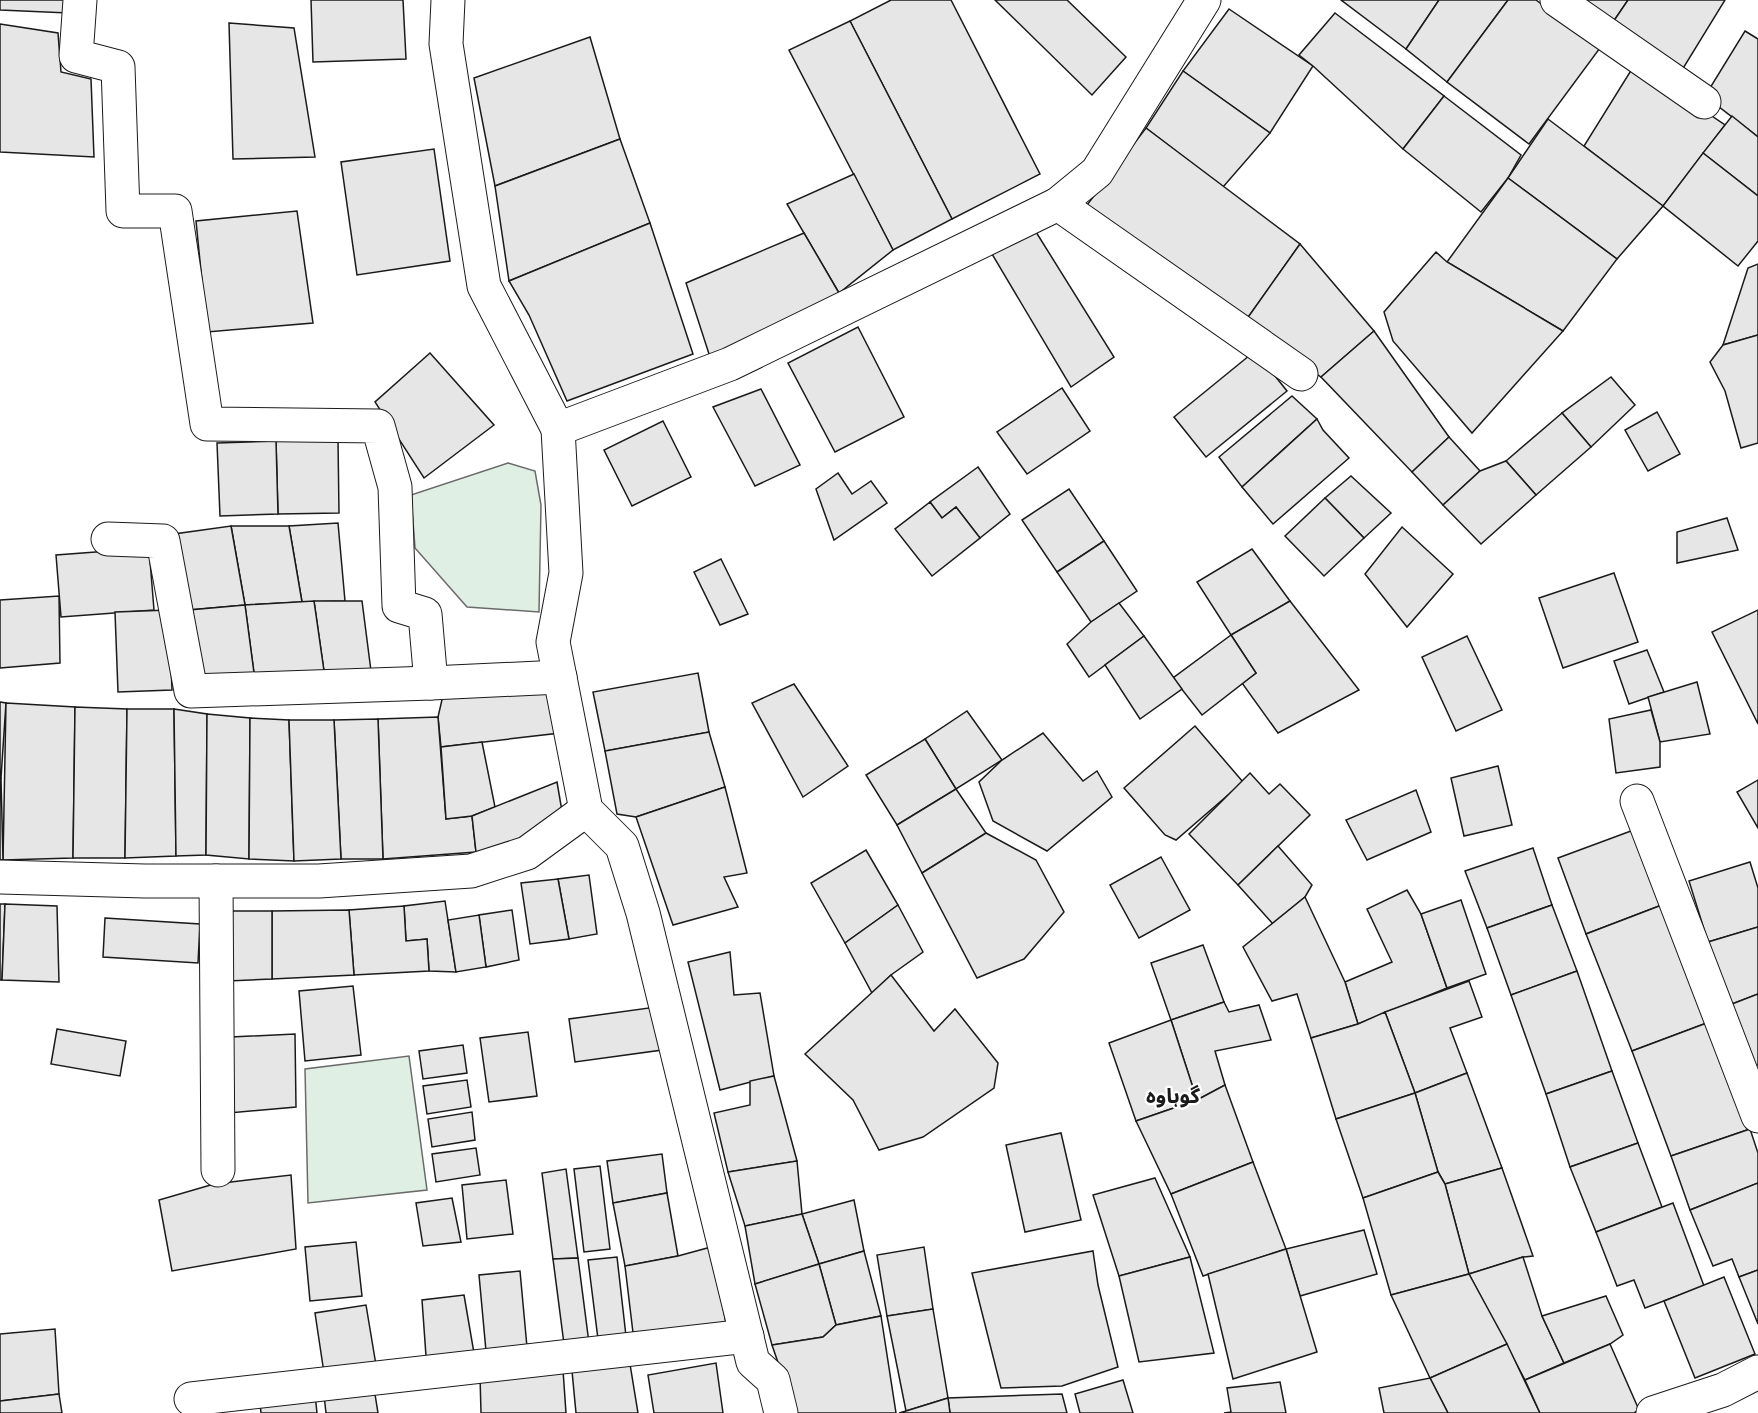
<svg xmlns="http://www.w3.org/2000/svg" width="1758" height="1413" font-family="'Roboto Condensed','Noto Sans Arabic',sans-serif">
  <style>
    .green { fill: #e0efe3; stroke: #6a6a6a; stroke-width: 1.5 }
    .building { fill: #e6e6e6; stroke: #1a1a1a; stroke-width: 1.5 }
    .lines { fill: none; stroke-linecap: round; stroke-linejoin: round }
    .street-casing { stroke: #1a1a1a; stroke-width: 35 }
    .street { stroke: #fff; stroke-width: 33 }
    .labels { text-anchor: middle; stroke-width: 4.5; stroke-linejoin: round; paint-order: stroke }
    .quarter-label { font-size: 21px; font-weight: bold; fill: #1a1a1a; stroke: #fff }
  </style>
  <rect width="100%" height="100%" fill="#fff"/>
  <g class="green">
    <polygon points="508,463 535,471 541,505 539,612 467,607 415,548 411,495"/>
    <polygon points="409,1056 427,1190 308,1203 305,1069"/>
  </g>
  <g class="building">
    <polygon points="0,0 68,0 68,13 0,10"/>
    <polygon points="311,0 403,0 406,59 313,62"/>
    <polygon points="891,0 951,0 1040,174 952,219 850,21"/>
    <polygon points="995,0 1067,0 1126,57 1092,95"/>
    <polygon points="1341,0 1439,0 1406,49"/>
    <polygon points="1439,0 1508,0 1447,82 1406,49"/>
    <polygon points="1508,0 1536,0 1600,48 1529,144 1447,82"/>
    <polygon points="1569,0 1628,0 1609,28"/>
    <polygon points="1628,0 1725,0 1679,75 1609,28"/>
    <polygon points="1229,9 1313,66 1270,133 1183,71"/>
    <polygon points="1335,13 1444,96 1403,149 1313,66 1299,55"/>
    <polygon points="850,21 952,219 893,250 789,50"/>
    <polygon points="229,23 294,28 315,157 233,159"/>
    <polygon points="0,24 58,33 61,72 91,79 94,157 0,152"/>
    <polygon points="1745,31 1758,39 1758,137 1705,96"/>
    <polygon points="590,37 620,139 495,186 474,78"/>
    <polygon points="1635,64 1725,125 1663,206 1584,146"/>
    <polygon points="1183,71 1270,133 1223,187 1146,128"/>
    <polygon points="1444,96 1521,155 1508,178 1481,212 1403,149"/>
    <polygon points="1732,116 1758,137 1758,196 1703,153"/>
    <polygon points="1548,119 1663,206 1617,259 1508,178"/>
    <polygon points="1146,128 1300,244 1244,323 1087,205"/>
    <polygon points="620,139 650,223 509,281 495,186"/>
    <polygon points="434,149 450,261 357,275 341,162"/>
    <polygon points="1703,153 1758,196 1758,241 1738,266 1663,206"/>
    <polygon points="854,174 893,250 839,293 787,204"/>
    <polygon points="1508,178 1617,259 1563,331 1447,262"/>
    <polygon points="297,211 313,323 207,332 196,221"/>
    <polygon points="650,223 693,354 567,401 529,315 509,281"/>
    <polygon points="1036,232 1114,357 1071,387 992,254"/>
    <polygon points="804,233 839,293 710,357 686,283"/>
    <polygon points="1300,244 1374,331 1321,377 1244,323"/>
    <polygon points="1436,252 1447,262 1563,331 1472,433 1393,341 1384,312"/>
    <polygon points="1758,264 1758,335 1723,345 1748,268"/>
    <polygon points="858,327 904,417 835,452 788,363"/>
    <polygon points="1374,331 1449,437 1412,472 1321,377"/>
    <polygon points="1758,335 1758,443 1741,448 1725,391 1710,362 1723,345"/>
    <polygon points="1255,351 1287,391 1206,457 1174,417"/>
    <polygon points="430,353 494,425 424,478 375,402"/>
    <polygon points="1611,377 1635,405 1591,447 1562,413"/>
    <polygon points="1062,388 1090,431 1027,474 997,432"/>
    <polygon points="761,389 800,465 755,486 713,407"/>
    <polygon points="1292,396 1317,419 1242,487 1219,457"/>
    <polygon points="1657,412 1680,454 1648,471 1625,430"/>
    <polygon points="1562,413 1591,447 1536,495 1506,461"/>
    <polygon points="1317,419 1323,430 1349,458 1273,524 1242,487"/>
    <polygon points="663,421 691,477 632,506 604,450"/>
    <polygon points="1449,437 1480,471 1443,505 1412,472"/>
    <polygon points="338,440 339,513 278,514 276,441"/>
    <polygon points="276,441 278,514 220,516 217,443"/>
    <polygon points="1506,461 1536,495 1481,544 1443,505 1480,471"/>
    <polygon points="978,467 1010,514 980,538 956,507 942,518 930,502"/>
    <polygon points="838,473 852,494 871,481 887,503 834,540 816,489"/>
    <polygon points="1351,476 1391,513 1364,538 1325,498"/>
    <polygon points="1069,489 1104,541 1057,572 1022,520"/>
    <polygon points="1325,498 1364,538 1324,576 1285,536"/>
    <polygon points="930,502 942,518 956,507 980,538 932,576 895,529"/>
    <polygon points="1727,518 1738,550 1677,563 1677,532"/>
    <polygon points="338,523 345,601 302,602 289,526"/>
    <polygon points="231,526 289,526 302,602 245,605"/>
    <polygon points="231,526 245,605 189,610 174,534"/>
    <polygon points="1402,527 1453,574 1407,627 1365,574"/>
    <polygon points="1104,541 1137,591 1091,622 1057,572"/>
    <polygon points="149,548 154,610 61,617 56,555"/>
    <polygon points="1252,549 1290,601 1231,635 1197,582"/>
    <polygon points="721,559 748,614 720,625 694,572"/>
    <polygon points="1614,573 1638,642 1563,668 1539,598"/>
    <polygon points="59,596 60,663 0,668 0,600"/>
    <polygon points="314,601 362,601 371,671 324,671"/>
    <polygon points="314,601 324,671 254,673 245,605"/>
    <polygon points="1290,601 1359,690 1278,733 1242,683 1256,673 1231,635"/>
    <polygon points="1119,603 1144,636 1089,677 1067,644 1091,622"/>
    <polygon points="245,605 254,673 202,676 189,610"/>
    <polygon points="169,610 172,690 118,692 115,612"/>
    <polygon points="1758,610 1758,724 1712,632"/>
    <polygon points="1231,635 1256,673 1202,715 1173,678"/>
    <polygon points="1144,636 1182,689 1140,719 1105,665"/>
    <polygon points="1467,636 1502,710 1456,731 1422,657"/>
    <polygon points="1647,650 1664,692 1629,704 1614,661"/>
    <polygon points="698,673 709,732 605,751 593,692"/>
    <polygon points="1697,682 1710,734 1660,742 1648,697"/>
    <polygon points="794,684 848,766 803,797 752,703"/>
    <polygon points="549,687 560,733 441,747 438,717 444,691"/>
    <polygon points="0,702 6,703 1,778 0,778"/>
    <polygon points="6,703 75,707 73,858 3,860"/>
    <polygon points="75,707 127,709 125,858 73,858"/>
    <polygon points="127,709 174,709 176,856 125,858"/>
    <polygon points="174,709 207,714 206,855 176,856"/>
    <polygon points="1651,710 1660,742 1660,767 1616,773 1609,719"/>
    <polygon points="967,711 1002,760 956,789 925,739"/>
    <polygon points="207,714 250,718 249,859 206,855"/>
    <polygon points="438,717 446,819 472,816 476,852 383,859 378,719"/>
    <polygon points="250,718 289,720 294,861 249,859"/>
    <polygon points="378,719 383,859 341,859 334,720"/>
    <polygon points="289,720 334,720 341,859 294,861"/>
    <polygon points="1195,726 1243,782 1176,840 1165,835 1124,788"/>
    <polygon points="709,732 725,787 636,817 617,814 605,751"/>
    <polygon points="1043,733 1083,781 1097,771 1112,797 1047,851 993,821 979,782 1002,760"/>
    <polygon points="925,739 956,789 897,825 866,775"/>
    <polygon points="482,742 495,807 472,816 446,819 441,747"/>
    <polygon points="1498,766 1512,825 1464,836 1451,778"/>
    <polygon points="1250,773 1269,794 1280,784 1310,815 1238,885 1189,834"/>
    <polygon points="0,778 1,778 3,860 0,860"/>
    <polygon points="1758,780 1758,828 1737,792"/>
    <polygon points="557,782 563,817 520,844 476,852 472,816"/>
    <polygon points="725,787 747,873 724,877 738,907 673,925 636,817"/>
    <polygon points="956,789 986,833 922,873 897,825"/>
    <polygon points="1416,790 1431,832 1367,860 1346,820"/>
    <polygon points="1639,828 1667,903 1586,934 1558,858"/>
    <polygon points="986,833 1036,860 1064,912 1024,959 977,978 922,873"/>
    <polygon points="1278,846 1312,885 1305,897 1273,924 1238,885"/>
    <polygon points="1533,848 1552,905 1487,928 1465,871"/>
    <polygon points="866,850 898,905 845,943 811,883"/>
    <polygon points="1161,857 1190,910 1139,938 1110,885"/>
    <polygon points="1750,862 1758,888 1758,927 1708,942 1689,881"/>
    <polygon points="589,875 597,934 569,939 558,879"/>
    <polygon points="558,879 569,939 530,944 521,883"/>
    <polygon points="1407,890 1421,914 1447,988 1358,1024 1345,982 1392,962 1367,909"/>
    <polygon points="1305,897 1345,982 1358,1024 1311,1038 1297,994 1272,1001 1243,947"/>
    <polygon points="1461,900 1486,974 1447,988 1421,914"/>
    <polygon points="445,901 456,972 429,971 427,939 406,941 404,906"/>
    <polygon points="1667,903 1712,1021 1632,1051 1586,934"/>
    <polygon points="0,904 5,904 2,980 0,980"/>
    <polygon points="5,904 57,906 59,982 2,980"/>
    <polygon points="898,905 923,952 891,975 872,993 845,943"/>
    <polygon points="1552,905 1577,971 1511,995 1487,928"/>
    <polygon points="404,906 406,941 427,939 429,971 354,975 349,910"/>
    <polygon points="349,910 354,975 272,979 272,911"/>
    <polygon points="512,910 519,960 486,967 479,915"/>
    <polygon points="227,911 272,911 272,979 228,981"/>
    <polygon points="479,915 486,967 456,972 448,920"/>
    <polygon points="105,918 200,924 198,963 103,957"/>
    <polygon points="1758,927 1758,994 1732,1004 1708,942"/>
    <polygon points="1203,945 1224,1002 1171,1020 1151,963"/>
    <polygon points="730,952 734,995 760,993 774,1076 720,1090 688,962"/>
    <polygon points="1577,971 1612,1071 1546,1094 1511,995"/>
    <polygon points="891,975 934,1031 955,1009 998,1063 994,1088 923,1137 879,1150 853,1100 805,1054"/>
    <polygon points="1469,981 1482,1017 1450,1028 1467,1073 1415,1093 1385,1012"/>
    <polygon points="353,986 361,1055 305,1061 299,991"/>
    <polygon points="1758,994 1758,1065 1755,1066 1732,1004"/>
    <polygon points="1224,1002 1229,1012 1259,1005 1271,1040 1215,1051 1225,1085 1197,1100 1171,1020"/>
    <polygon points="656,1007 662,1050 575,1062 569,1019"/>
    <polygon points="1385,1012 1415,1093 1336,1119 1311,1038 1358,1024"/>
    <polygon points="1171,1020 1197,1100 1136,1121 1109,1043"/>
    <polygon points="1712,1021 1750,1129 1671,1156 1632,1051"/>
    <polygon points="57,1029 126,1041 120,1076 51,1064"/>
    <polygon points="528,1032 537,1096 489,1102 480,1038"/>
    <polygon points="295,1034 296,1107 229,1113 231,1037"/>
    <polygon points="463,1045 467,1073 423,1079 419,1051"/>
    <polygon points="1612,1071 1638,1143 1570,1167 1546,1094"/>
    <polygon points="1467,1073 1502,1168 1445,1184 1438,1172 1415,1093"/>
    <polygon points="774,1076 797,1161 728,1172 714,1113 750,1105 750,1081"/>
    <polygon points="467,1080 471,1107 427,1114 423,1086"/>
    <polygon points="1225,1085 1253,1162 1171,1194 1136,1121 1197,1100"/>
    <polygon points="1415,1093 1438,1172 1363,1198 1336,1119"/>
    <polygon points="472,1112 475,1140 432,1147 428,1119"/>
    <polygon points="1750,1129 1758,1153 1758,1183 1690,1210 1671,1156"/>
    <polygon points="1061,1133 1081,1220 1025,1232 1006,1145"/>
    <polygon points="1638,1143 1662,1207 1596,1232 1570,1167"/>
    <polygon points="476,1148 480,1175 436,1182 432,1154"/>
    <polygon points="662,1154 667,1193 613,1203 607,1161"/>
    <polygon points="797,1161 802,1214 745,1226 728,1172"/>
    <polygon points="1253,1162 1286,1249 1203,1276 1171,1194"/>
    <polygon points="600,1166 610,1249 584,1252 574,1169"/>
    <polygon points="1502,1168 1533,1256 1523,1257 1469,1274 1445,1184"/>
    <polygon points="566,1169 578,1258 553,1259 542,1173"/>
    <polygon points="1438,1172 1445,1184 1469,1274 1391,1295 1363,1198"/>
    <polygon points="291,1175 296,1249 172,1271 159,1200 214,1184"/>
    <polygon points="1155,1178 1190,1257 1119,1276 1093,1195"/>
    <polygon points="506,1180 513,1234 467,1239 462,1185"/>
    <polygon points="1758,1183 1758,1270 1739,1277 1732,1259 1713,1266 1690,1210"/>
    <polygon points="667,1193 678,1256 625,1266 613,1203"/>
    <polygon points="452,1198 461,1242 423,1246 416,1203"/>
    <polygon points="854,1200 864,1251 819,1264 802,1214"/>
    <polygon points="1673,1203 1704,1286 1645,1308 1634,1280 1617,1286 1596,1232"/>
    <polygon points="802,1214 819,1264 755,1284 745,1226"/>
    <polygon points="1364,1230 1377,1274 1300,1296 1286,1249"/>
    <polygon points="356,1242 362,1296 310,1301 305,1247"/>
    <polygon points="711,1247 727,1328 634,1341 625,1266 678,1256"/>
    <polygon points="924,1247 933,1309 887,1316 877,1255"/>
    <polygon points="1286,1249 1317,1352 1233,1379 1208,1274"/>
    <polygon points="864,1251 881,1316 836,1325 819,1264"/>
    <polygon points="1093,1251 1098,1285 1118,1367 1062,1386 1001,1388 972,1273"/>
    <polygon points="617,1257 626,1336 598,1339 588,1260"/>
    <polygon points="1190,1257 1214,1353 1139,1362 1119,1276"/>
    <polygon points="1523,1257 1542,1316 1564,1363 1525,1380 1469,1274"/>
    <polygon points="578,1258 589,1343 564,1344 553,1259"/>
    <polygon points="819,1264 836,1325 823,1337 772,1345 755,1284"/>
    <polygon points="1758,1270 1758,1324 1739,1277"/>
    <polygon points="520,1271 527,1347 486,1351 479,1275"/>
    <polygon points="1469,1274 1507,1344 1430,1378 1391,1295"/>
    <polygon points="1724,1277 1755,1354 1695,1378 1664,1301"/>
    <polygon points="464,1295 474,1353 426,1356 422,1300"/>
    <polygon points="1606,1296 1623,1335 1610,1344 1564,1363 1542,1316"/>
    <polygon points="366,1305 376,1365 324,1373 315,1313"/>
    <polygon points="933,1309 948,1398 906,1411 887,1316"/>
    <polygon points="881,1316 896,1413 791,1413 782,1374 772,1345 823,1337 836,1325"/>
    <polygon points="55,1329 59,1394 0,1401 0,1334"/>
    <polygon points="1507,1344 1540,1413 1448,1413 1430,1378"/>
    <polygon points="1610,1344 1639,1410 1634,1413 1540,1413 1525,1380"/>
    <polygon points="629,1358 638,1413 576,1413 572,1371"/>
    <polygon points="716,1363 723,1413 654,1413 648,1375"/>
    <polygon points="563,1370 566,1413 481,1413 480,1376"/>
    <polygon points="1430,1378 1448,1413 1384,1413 1379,1388"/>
    <polygon points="1123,1380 1133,1413 1080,1413 1075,1394"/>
    <polygon points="1280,1382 1286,1413 1224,1413 1231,1412 1227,1388"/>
    <polygon points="374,1388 378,1413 326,1413 324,1395"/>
    <polygon points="59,1394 62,1413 0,1413 0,1401"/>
    <polygon points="315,1394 317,1413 261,1413 260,1403"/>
    <polygon points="1062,1394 1067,1413 950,1413 948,1398"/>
    <polygon points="948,1398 950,1413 899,1413 906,1411"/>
  </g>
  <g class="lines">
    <defs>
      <g id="street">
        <polyline points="80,0 76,56 118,67 123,211 175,211 207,424 378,426 395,487 399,606 425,614 431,683 560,677"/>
        <polyline points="448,0 446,44 484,286 558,429 730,364 1058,204 1097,172 1204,0"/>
        <polyline points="1557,0 1704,102"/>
        <polyline points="1058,204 1301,374"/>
        <polyline points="558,429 566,573 553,642 586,810 622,846 643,913 753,1362 773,1380 781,1413"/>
        <polyline points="108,539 163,541 191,691 431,683"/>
        <polyline points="1637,801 1758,1116"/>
        <polyline points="0,877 145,881 319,881 471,871 527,853 586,810"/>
        <polyline points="216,881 218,1170"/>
        <polyline points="191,1399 747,1336"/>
        <polyline points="1653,1413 1723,1390 1758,1372"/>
      </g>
    </defs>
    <use href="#street" class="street-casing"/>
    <use href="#street" class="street"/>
  </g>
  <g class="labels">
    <g class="quarter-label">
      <text x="1173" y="1103">گوہاوہ</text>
    </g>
  </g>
</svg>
